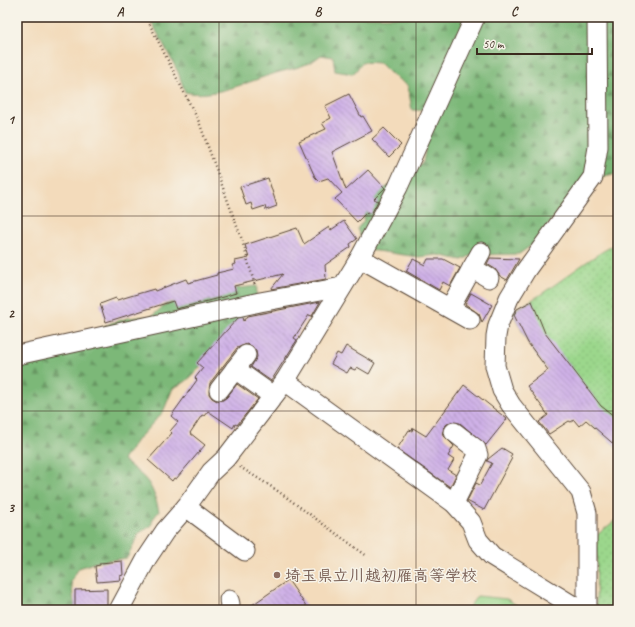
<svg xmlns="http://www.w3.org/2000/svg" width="635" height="627" font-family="Caveat,'Klee One',sans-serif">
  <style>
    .grass { fill: url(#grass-dots); stroke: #6b8055 }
    .forest { fill: url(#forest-firs); stroke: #5c714b }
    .pitch { fill: #9bd78c; stroke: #6b8055 }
    .building { fill: url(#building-back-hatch) }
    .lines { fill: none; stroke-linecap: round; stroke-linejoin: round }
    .minor-casing { stroke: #574536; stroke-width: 21 }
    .path { stroke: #574536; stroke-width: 2.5; stroke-dasharray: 1 3; stroke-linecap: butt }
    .minor { stroke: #fff; stroke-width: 19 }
    .grid { fill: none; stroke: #3b2a1e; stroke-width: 1; stroke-opacity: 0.55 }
    .education-dot { fill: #8d6e63; stroke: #f7f3e8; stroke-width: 1.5 }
    .labels { text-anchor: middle; stroke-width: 3; stroke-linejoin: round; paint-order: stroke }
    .education-label { font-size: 16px; font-weight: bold; fill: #785e54; stroke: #f7f3e8; text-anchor: start }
    .neatline { fill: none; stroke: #3b2a1e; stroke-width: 1.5 }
    .grid-label { font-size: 13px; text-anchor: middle; font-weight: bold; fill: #3b2a1e }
  </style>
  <defs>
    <pattern id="grass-dots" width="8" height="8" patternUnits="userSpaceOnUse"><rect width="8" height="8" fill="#9bd78c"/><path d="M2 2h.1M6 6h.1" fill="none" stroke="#86b978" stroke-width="1.8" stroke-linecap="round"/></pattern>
    <pattern id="forest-firs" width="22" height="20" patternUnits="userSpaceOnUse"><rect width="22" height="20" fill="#7cb878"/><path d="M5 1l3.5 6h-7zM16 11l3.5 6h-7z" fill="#679662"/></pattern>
    <pattern id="building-back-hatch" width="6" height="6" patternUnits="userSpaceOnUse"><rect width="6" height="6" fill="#cfb1e7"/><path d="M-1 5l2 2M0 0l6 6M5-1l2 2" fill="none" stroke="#a990bb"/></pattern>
  </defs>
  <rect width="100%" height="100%" fill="#f7f3e8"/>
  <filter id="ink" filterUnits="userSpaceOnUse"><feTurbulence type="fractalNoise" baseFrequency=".025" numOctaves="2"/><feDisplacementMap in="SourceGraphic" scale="8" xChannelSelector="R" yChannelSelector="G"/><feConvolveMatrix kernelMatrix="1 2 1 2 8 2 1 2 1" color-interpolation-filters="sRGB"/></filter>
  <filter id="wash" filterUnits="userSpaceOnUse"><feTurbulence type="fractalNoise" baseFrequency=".012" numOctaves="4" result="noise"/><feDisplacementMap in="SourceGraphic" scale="16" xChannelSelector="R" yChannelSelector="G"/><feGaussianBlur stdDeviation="0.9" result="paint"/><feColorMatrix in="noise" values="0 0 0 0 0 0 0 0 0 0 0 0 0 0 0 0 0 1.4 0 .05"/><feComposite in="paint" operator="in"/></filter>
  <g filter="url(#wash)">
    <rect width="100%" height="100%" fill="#f3dbbb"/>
    <g class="grass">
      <path d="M 618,243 L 618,448 L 586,420 L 528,343 L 512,311 C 550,293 580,262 618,243 Z"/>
      <polygon points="618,518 618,610 596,610 597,535"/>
    </g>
    <g class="forest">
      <path d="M 149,17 L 618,17 L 618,173 L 604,176 L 566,201 L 535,243 L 519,254 L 472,255 L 462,260 L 438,255 L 418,257 L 370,250 L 363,242 L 357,229 L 364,220 L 364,212 L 379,191 L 408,177 L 423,162 L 426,146 L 437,111 L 412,110 L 408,86 L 391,74 L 380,63 L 363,62 L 353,74 L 335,71 L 333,57 L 321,55 C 307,67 293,68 276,73 C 249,81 213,99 185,92 L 178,72 Z"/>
      <path d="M 257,286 L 256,300 L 193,375 L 185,382 L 173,388 L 163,412 L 138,439 L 123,460 C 146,479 151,479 159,511 L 153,519 L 151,526 L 139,533 L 127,558 L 97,562 L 79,568 L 71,581 L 75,610 L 17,610 L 17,352 L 86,337 L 111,323 L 128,318 L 152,316 L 165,305 L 174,302 L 179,308 L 224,297 L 231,289 Z"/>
    </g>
    <polygon class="pitch" points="477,596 507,599 524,610 467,610"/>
    <g id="blocks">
      <g class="building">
        <polygon points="349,94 361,117 363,116 372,131 332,152 346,190 368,170 385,188 374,199 378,201 371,214 367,212 357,222 335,199 342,193 328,178 319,181 315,177 299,141 326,129 322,123 331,118 325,106"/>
        <polygon points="384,128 401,145 389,157 372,139"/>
        <polygon points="268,178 277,206 266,210 265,206 253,210 251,203 246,205 240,187"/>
        <polygon points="344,221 357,239 350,244 351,247 325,265 326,279 271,289 283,274 234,286 236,293 223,297 176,309 173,301 106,322 100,304 116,298 117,300 154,289 155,291 186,279 188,283 217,275 217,273 234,269 232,265 236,264 235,261 249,258 245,245 297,228 304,244 329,227 331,230"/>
        <polygon points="490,258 519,259 507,280 500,276 495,269 487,264"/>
        <polygon points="413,259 425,265 428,259 443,259 460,268 450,286 443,282 439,290 406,271"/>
        <polygon points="471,293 492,305 482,322 479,314 465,304"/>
        <polygon points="532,301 545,333 601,406 618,419 618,448 586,420 579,426 574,420 571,422 569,421 549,434 539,422 548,415 527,386 548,370 528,343 514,315 517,309"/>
        <polygon points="320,302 312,316 309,315 294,338 297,340 271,381 251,367 257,357 256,351 252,346 247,344 237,348 210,383 209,394 212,398 217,401 223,400 227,397 237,384 258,399 237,425 235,424 233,428 208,411 204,416 202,415 190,433 205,445 176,479 174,478 172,481 148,460 172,433 170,431 178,422 171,416 197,380 195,378 203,368 197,363 238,318 243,317 244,321 248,316"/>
        <polygon points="346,346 375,363 369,374 357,367 355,370 350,368 347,373 331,364 337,353 341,355"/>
        <polygon points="464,385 507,419 486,445 460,423 450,422 446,425 443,430 444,436 454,446 448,456 454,460 448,470 456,475 450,487 397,449 409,430 412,431 413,428 426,436"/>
        <polygon points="502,448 512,454 510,457 512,458 484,510 467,501 476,483 480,485 492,463 487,461 488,459"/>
        <polygon points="122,561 123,575 120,576 121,580 97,582 95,566 100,565 100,563"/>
        <polygon points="288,580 309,610 245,610"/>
        <polygon points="107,589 107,610 75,610 75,590"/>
      </g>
    </g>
  </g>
  <g filter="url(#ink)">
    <use href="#blocks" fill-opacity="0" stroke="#574536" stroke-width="1"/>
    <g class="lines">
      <defs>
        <g id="minor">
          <polyline points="360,258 470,320"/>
          <polyline points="472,268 489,278"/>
          <polyline points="450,308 481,252"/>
          <polyline points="17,355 260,302 342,287"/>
          <polyline points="235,369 273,396"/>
          <polyline points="285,381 454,503 471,522 478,540 492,556 580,610"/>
          <polyline points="219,390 246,355"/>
          <polyline points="454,503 478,455 476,449 454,432"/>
          <polyline points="186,507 245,551"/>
          <polyline points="229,600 230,604 229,610"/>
          <polyline points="119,610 147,558 165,531 186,507 211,472 226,458 285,381 360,258 398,187 475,17"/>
          <polyline points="587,610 587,513 581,492 511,405 502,390 495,366 496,336 498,325 509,298 526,270 593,177 598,147 597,17"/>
        </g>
      </defs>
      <use href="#minor" class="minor-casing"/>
      <g class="path">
        <polyline points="146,17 199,122 242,240 255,286"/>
        <polyline points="240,467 275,489 367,556"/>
      </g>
      <use href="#minor" class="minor"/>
    </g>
  </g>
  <path class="grid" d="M 219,17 L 219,610M 416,17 L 416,610M 17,216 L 618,216M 17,411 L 618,411"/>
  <circle class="education-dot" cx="277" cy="575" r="4"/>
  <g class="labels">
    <g class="education-label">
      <text x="285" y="581">埼玉県立川越初雁高等学校</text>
    </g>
  </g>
  <rect width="635" height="627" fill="none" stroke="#f7f3e8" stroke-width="44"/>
  <path d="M477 48v6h115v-6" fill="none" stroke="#3b2a1e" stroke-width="2"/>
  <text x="483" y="48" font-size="12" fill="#3b2a1e" stroke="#f7f3e8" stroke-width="3" paint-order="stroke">50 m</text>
  <rect x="22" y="22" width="591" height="583" class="neatline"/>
  <g class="grid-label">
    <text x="120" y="16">A</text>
    <text x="318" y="16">B</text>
    <text x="514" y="16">C</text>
    <text x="11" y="124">1</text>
    <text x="11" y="318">2</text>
    <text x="11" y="512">3</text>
  </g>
</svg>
